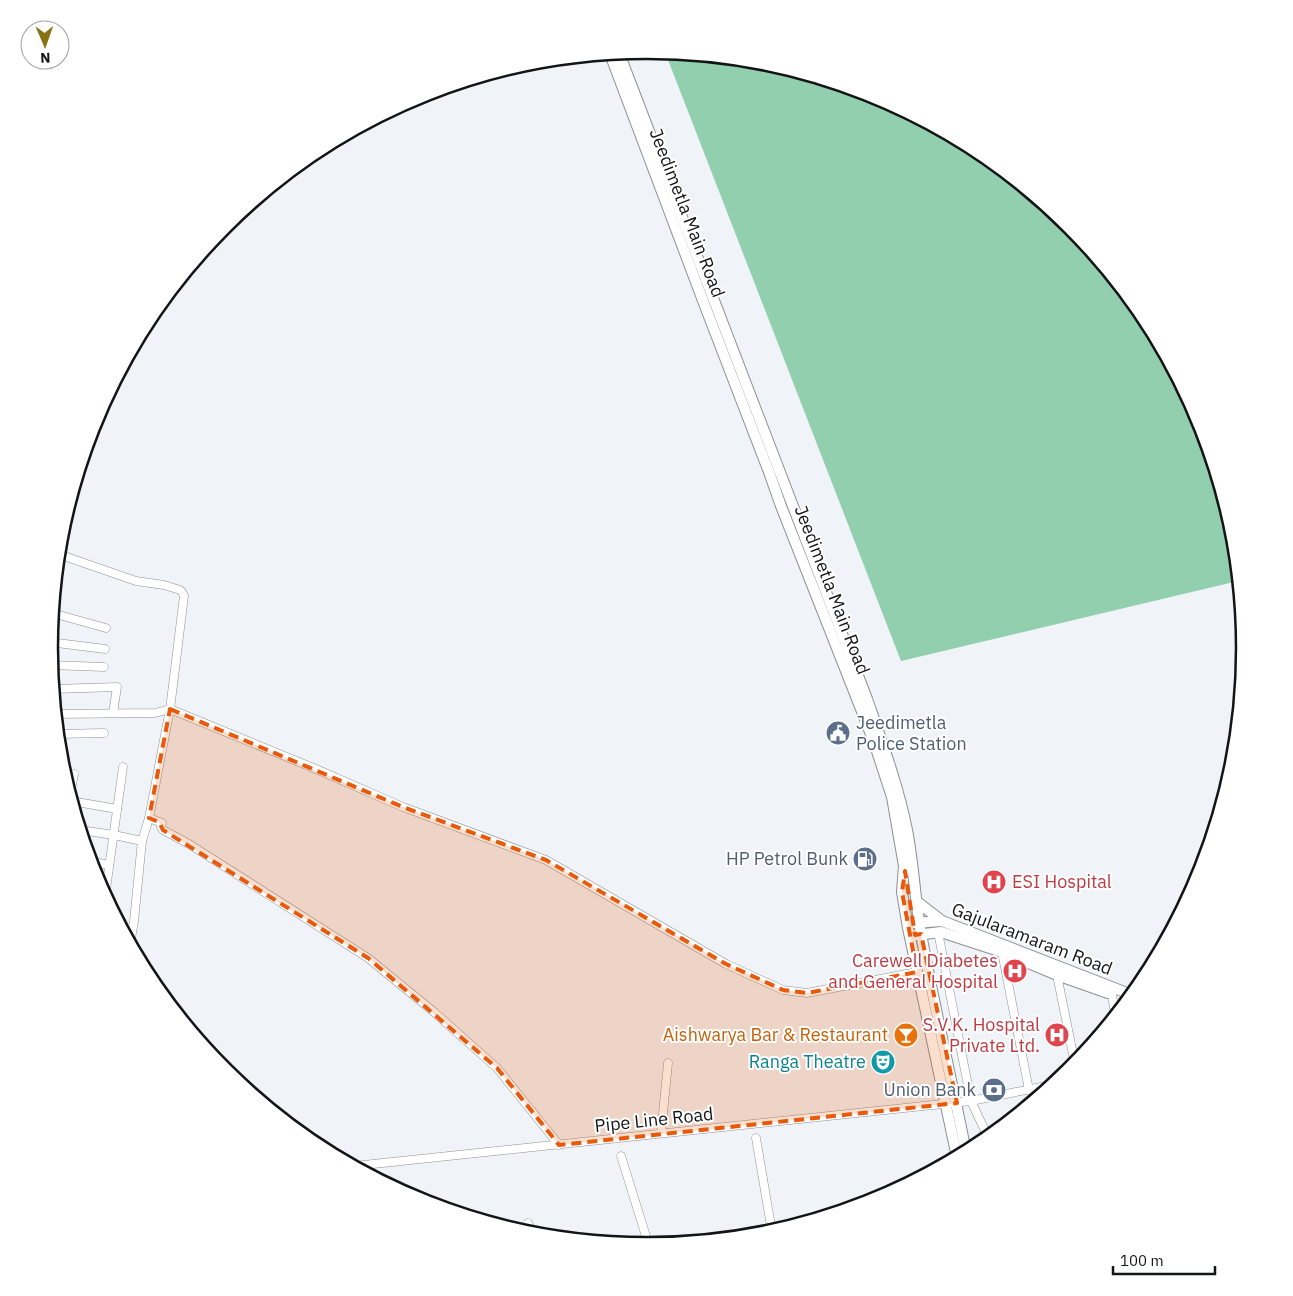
<svg xmlns="http://www.w3.org/2000/svg" width="1293" height="1296" font-family="'IBM Plex Sans',sans-serif">
  <style>
    .forest { fill: #91cfaf }
    .lines { fill: none; stroke-linecap: round; stroke-linejoin: round }
    .minor-casing { stroke: #8d9094; stroke-width: 9 }
    .major-casing { stroke: #8d9094; stroke-width: 12 }
    .minor { stroke: #fff; stroke-width: 8 }
    .major { stroke: #fff; stroke-width: 10 }
    .marked { fill: #e8590c; fill-opacity: 0.2; stroke: #e8590c; stroke-width: 4; stroke-dasharray: 10 6; stroke-linejoin: round }
    .labels { text-anchor: middle; stroke-width: 4; stroke-linejoin: round; paint-order: stroke }
    .street-label { font-size: 18px; fill: #131416; stroke: #fff }
    .service-label { font-size: 18px; fill: #4e5e75; stroke: #fff; text-anchor: end }
    .health-label { font-size: 18px; fill: #be3a42; stroke: #fff; text-anchor: end }
    .food-label { font-size: 18px; fill: #c56008; stroke: #fff; text-anchor: end }
    .culture-label { font-size: 18px; fill: #0d838f; stroke: #fff; text-anchor: end }
    .rim { fill: none; stroke: #131416; stroke-width: 2.5 }
  </style>
  <rect width="100%" height="100%" fill="#f0f3f7"/>
  <polygon class="forest" points="665,52 763,62 876,96 979,151 1069,226 1144,316 1199,420 1233,532 1238,581 901,661"/>
  <g class="lines">
    <defs>
      <g id="minor">
        <polyline points="52,613 106,628"/>
        <polyline points="49,642 105,649"/>
        <polyline points="50,665 104,667"/>
        <polyline points="53,689 117,687 113,713"/>
        <polyline points="55,714 155,713 170,709 184,596 182,592 180,590 164,585 136,581 58,554"/>
        <polyline points="57,734 104,733"/>
        <polyline points="70,795 74,774"/>
        <polyline points="71,801 117,809"/>
        <polyline points="149,818 162,823 161,827 163,830 189,844 368,958 434,1012 497,1068 559,1145"/>
        <polyline points="80,830 114,835 142,841 149,818 170,709 316,769 403,807 546,860 726,964 783,990 807,993 917,972"/>
        <polyline points="89,861 109,865"/>
        <polyline points="105,896 123,767"/>
        <polyline points="938,932 971,1101 988,1137"/>
        <polyline points="130,944 134,921 142,841"/>
        <polyline points="1002,952 1029,1090"/>
        <polyline points="1057,975 1075,1064"/>
        <polyline points="1112,994 1115,1014"/>
        <polyline points="661,1133 668,1063"/>
        <polyline points="756,1138 772,1232"/>
        <polyline points="621,1156 649,1246"/>
        <polyline points="354,1166 971,1101 1051,1085"/>
        <polyline points="528,1223 534,1235"/>
      </g>
      <g id="major">
        <path d="M 619,53 L 867,699 C 882,742 898,785 907,830 C 914,866 915,903 922,939 C 935,1010 952,1081 966,1152"/>
        <polyline points="610,54 705,306 769,472 781,506 874,742 892,797 904,866 902,892 908,928 957,1157"/>
        <polyline points="916,901 942,921"/>
        <polyline points="914,923 942,921 1132,995"/>
        <polyline points="916,935 941,932 1002,952 1057,975 1108,993"/>
      </g>
    </defs>
    <use href="#minor" class="minor-casing"/>
    <use href="#major" class="major-casing"/>
    <use href="#minor" class="minor"/>
    <use href="#major" class="major"/>
  </g>
  <path class="marked" d="M 170,709 L 403,807 L 546,860 L 726,964 L 783,990 L 807,993 L 917,972 L 902,892 L 905,871 L 915,935 L 921,934 L 957,1103 L 559,1145 L 497,1068 L 368,958 L 163,830 L 159,822 L 149,818 Z"/>
  <defs>
    <symbol id="civic-disc" viewBox="-11 -11 22 22"><circle r="9.5" fill="#5c6f8a" stroke="#fff"/><path d="M-.6-6.5H3V-4.5H.6V-3L4-1V1h2V6H-6V1h2V-1L-.6-3ZM-1.2 2.5V6h2.4V2.5Z" fill="#fff"/></symbol>
    <symbol id="fuel-disc" viewBox="-11 -11 22 22"><circle r="9.5" fill="#5c6f8a" stroke="#fff"/><path d="M-5.5-6h7V0h2V4h1.3V-2.5L3-4.5l.8-.8L6-3V5H2.5V1h-1V6h-7ZM-4.2-4.7v3.2H.2V-4.7Z" fill="#fff"/></symbol>
    <symbol id="hospital-disc" viewBox="-11 -11 22 22"><circle r="9.5" fill="#e0444e" stroke="#fff"/><path d="M-5-5h3v3.5h4V-5h3V5h-3V1.5h-4V5h-3Z" fill="#fff"/></symbol>
    <symbol id="bar-disc" viewBox="-11 -11 22 22"><circle r="9.5" fill="#e8710a" stroke="#fff"/><path d="M-6-5H6L.8 .8V4.5H3.5V6h-7V4.5H-.8V.8Z" fill="#fff"/></symbol>
    <symbol id="theatre-disc" viewBox="-11 -11 22 22"><circle r="9.5" fill="#0f9aa8" stroke="#fff"/><path d="M-5-5.5Q0-4 5-5.5V0Q5 5 0 6Q-5 5-5 0ZM-3.3-2.5H-1v1.5H-3.3ZM1-2.5H3.3v1.5H1ZM-2.8 1Q0 5.5 2.8 1Z" fill="#fff"/></symbol>
    <symbol id="bank-disc" viewBox="-11 -11 22 22"><circle r="9.5" fill="#5c6f8a" stroke="#fff"/><path d="M-6-4H6V4H-6ZM0-2.3a2.3 2.3 0 1 0 0 4.6a2.3 2.3 0 1 0 0-4.6Z" fill="#fff"/></symbol>
  </defs>
  <g fill-rule="evenodd">
    <use href="#civic-disc" x="824" y="719" width="28" height="28"/>
    <use href="#fuel-disc" x="851" y="845" width="28" height="28"/>
    <use href="#hospital-disc" x="980" y="868" width="28" height="28"/>
    <use href="#hospital-disc" x="1001" y="957" width="28" height="28"/>
    <use href="#bar-disc" x="892" y="1021" width="28" height="28"/>
    <use href="#hospital-disc" x="1043" y="1021" width="28" height="28"/>
    <use href="#theatre-disc" x="869" y="1048" width="28" height="28"/>
    <use href="#bank-disc" x="980" y="1076" width="28" height="28"/>
  </g>
  <g class="labels">
    <g class="street-label">
      <text transform="translate(687 213) rotate(69)" y="6">Jeedimetla Main Road</text>
      <text transform="translate(832 590) rotate(69)" y="6">Jeedimetla Main Road</text>
      <text transform="translate(1032 939) rotate(21)" y="6">Gajularamaram Road</text>
      <text transform="translate(654 1120) rotate(-6)" y="6">Pipe Line Road</text>
    </g>
    <g class="service-label">
      <text x="856" y="729" text-anchor="start">Jeedimetla<tspan x="856" dy="21">Police Station</tspan></text>
      <text x="848" y="865">HP Petrol Bunk</text>
      <text x="976" y="1096">Union Bank</text>
    </g>
    <g class="health-label">
      <text x="1012" y="888" text-anchor="start">ESI Hospital</text>
      <text x="998" y="967">Carewell Diabetes<tspan x="998" dy="21">and General Hospital</tspan></text>
      <text x="1040" y="1031">S.V.K. Hospital<tspan x="1040" dy="21">Private Ltd.</tspan></text>
    </g>
    <g class="food-label">
      <text x="888" y="1041">Aishwarya Bar &amp; Restaurant</text>
    </g>
    <g class="culture-label">
      <text x="866" y="1068">Ranga Theatre</text>
    </g>
  </g>
  <path d="M0 0H1293V1296H0ZM58 648a589 589 0 1 1 1178 0a589 589 0 1 1-1178 0Z" fill="#fff" fill-rule="evenodd"/>
  <path class="rim" d="M58 648a589 589 0 1 1 1178 0a589 589 0 1 1-1178 0Z"/>
  <g transform="translate(45 45) rotate(178)"><circle r="24" fill="#ffffff" stroke="#a1a1a2"/>
  <path d="M0-4L9 19L0 12L-9 19Z" fill="#897214"/>
  <text y="-8" font-size="14" font-weight="bold" text-anchor="middle" fill="#131416">N</text>
  </g>
  <path d="M1113 1266v8h102v-8" fill="none" stroke="#131416" stroke-width="2.5"/>
  <text x="1120" y="1266" font-size="15" fill="#131416" stroke="#ffffff" stroke-width="4" paint-order="stroke">100 m</text>
</svg>
